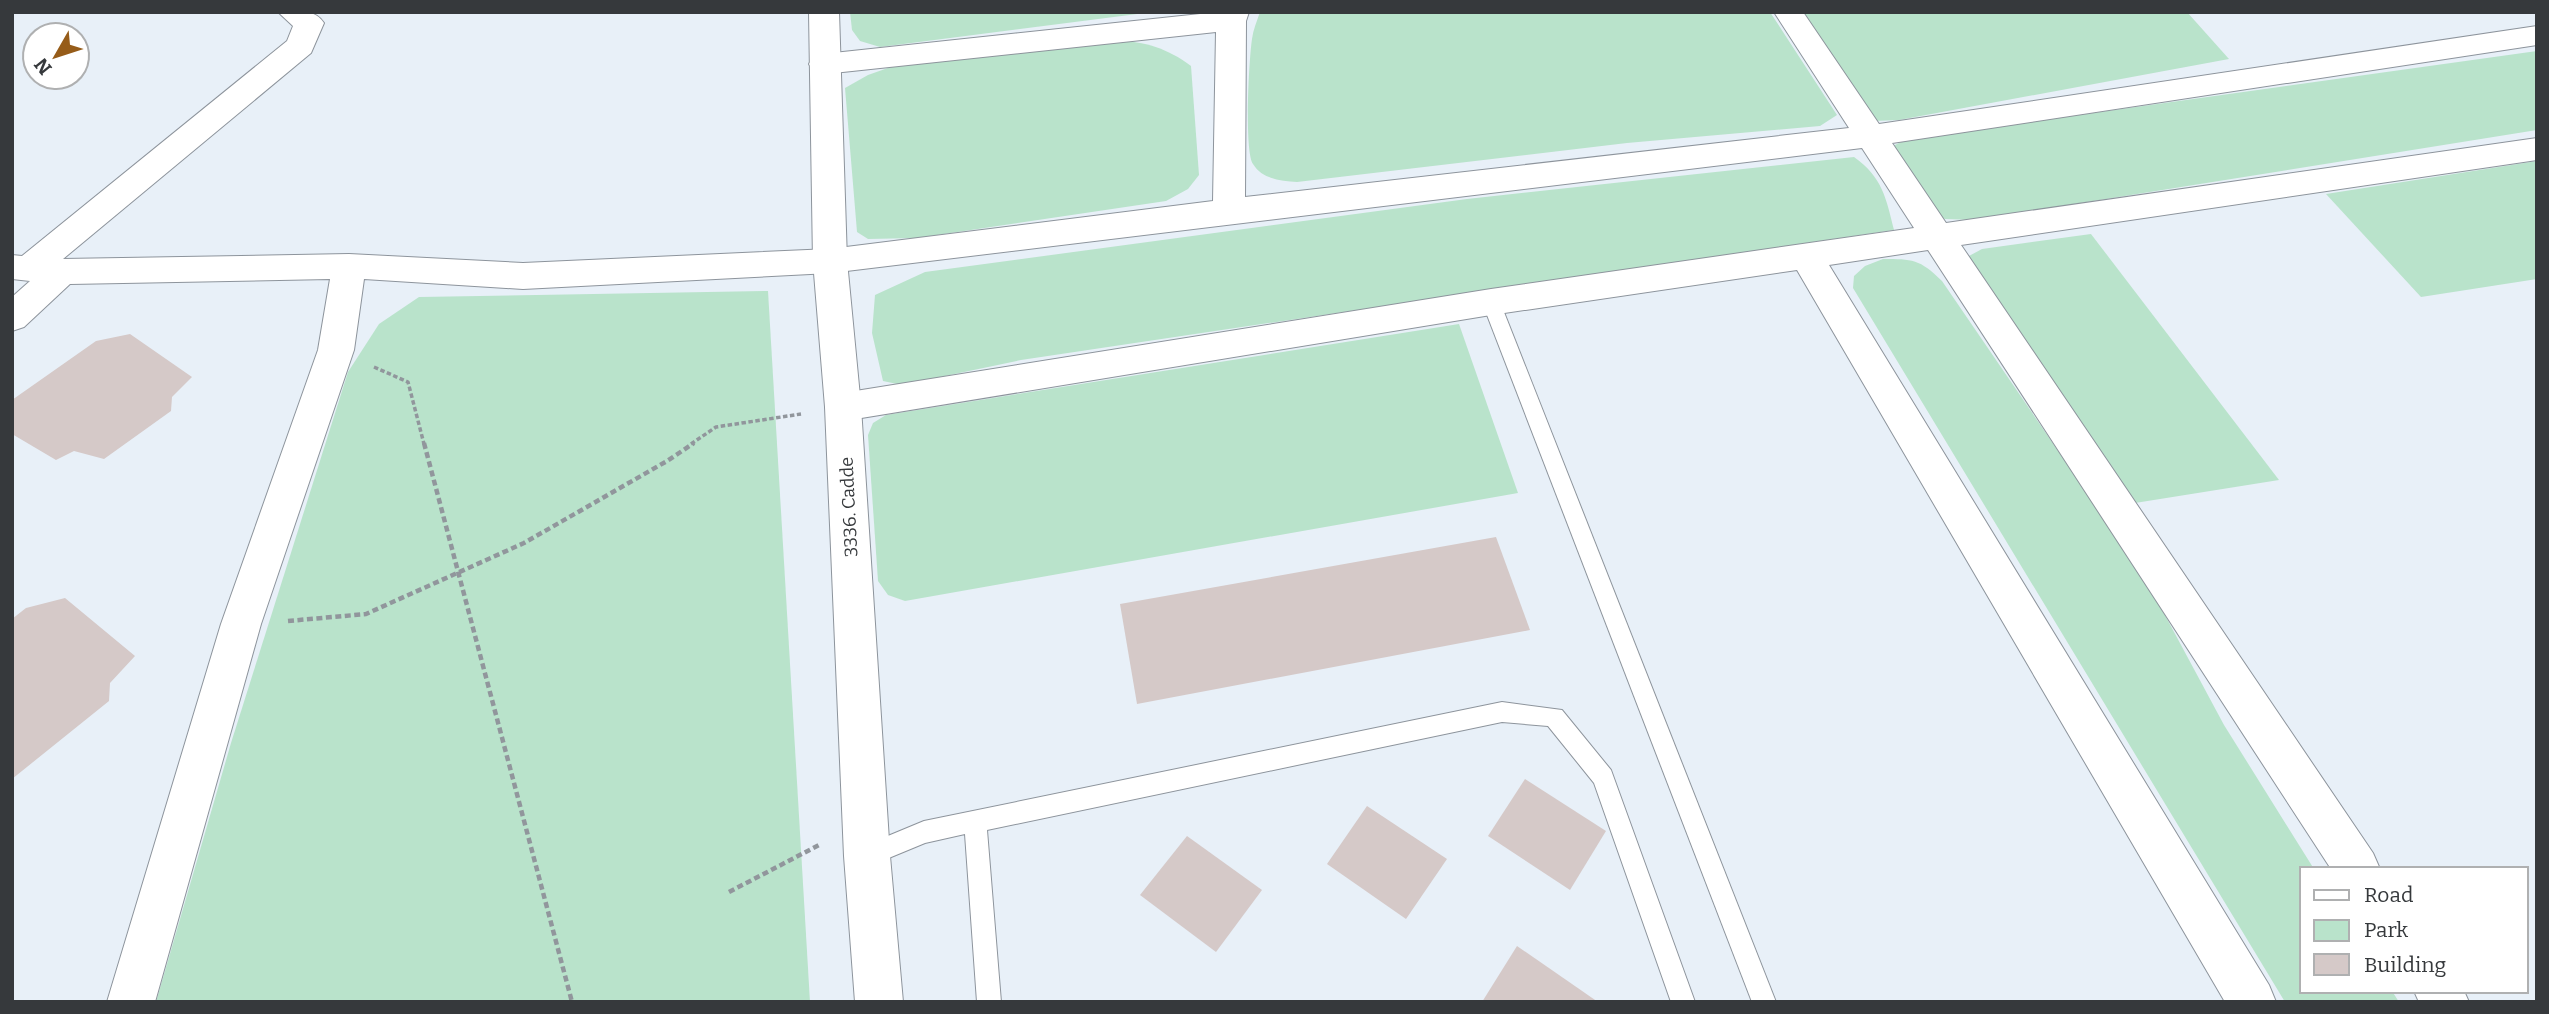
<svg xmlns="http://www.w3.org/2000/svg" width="2549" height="1014" font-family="Bitter,serif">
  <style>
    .green { fill: #b9e3cb }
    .building { fill: #d5c9c8 }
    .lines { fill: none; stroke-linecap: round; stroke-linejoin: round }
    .service-casing { stroke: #8d949c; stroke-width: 2 }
    .minor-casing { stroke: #8d949c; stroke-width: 2 }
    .tertiary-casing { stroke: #8d949c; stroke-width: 2 }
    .path-far1 { stroke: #91969c; stroke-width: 3.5; stroke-dasharray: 4.5 2.5; stroke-linecap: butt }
    .path { stroke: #91969c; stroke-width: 4.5; stroke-dasharray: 6 3.5; stroke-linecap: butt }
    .service { fill: #fff; fill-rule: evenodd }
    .minor { fill: #fff; fill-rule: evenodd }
    .tertiary { fill: #fff; fill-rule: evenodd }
    .labels { text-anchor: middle; stroke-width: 7; stroke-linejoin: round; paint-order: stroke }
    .street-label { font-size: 18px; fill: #36393c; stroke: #fff }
  </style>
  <rect width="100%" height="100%" fill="#e8f0f8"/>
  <g class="green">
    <polygon points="850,12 1153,12 880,47 860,41 852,30"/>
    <path d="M 1260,12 L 1770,12 L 1837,115 L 1820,126 L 1627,143 L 1297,182 C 1281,181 1262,179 1253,164 C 1244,150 1249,59 1252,39 C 1253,30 1257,21 1260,12 Z"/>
    <polygon points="1802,12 2187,12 2229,59 1899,120 1874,121"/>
    <path d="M 1115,40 C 1146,42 1167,48 1191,66 L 1199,175 L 1188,189 L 1166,201 L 917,238 L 868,239 L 857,232 L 845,88 L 868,75 L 902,63 Z"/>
    <polygon points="2537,51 2537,130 1975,220 1945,219 1933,213 1893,146 1907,139"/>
    <path d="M 1854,157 C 1882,177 1886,197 1894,230 L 1021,360 L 902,385 L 883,381 L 872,333 L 875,295 L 925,272 L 1467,199 Z"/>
    <polygon points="2537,161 2537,279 2421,297 2326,194"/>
    <polygon points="2091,234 2279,480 2135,503 1971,269 1969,256 1982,249"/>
    <path d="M 1883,259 C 1912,259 1920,259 1942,281 L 2145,578 L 2224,725 L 2314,869 L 2302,869 L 2302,991 L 2392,991 L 2399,1002 L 2285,1002 L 1853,288 L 1854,276 L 1865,266 Z"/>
    <polygon points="768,291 810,1002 156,1002 231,743 348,372 379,324 419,297"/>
    <polygon points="1459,324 1518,493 905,601 888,595 878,581 868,435 873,423 886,415"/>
  </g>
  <g class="building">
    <polygon points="130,334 192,377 172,397 171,411 104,459 74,451 56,460 12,434 12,400 96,341"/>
    <polygon points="1496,537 1530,630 1137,704 1120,604"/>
    <polygon points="65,598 135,656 110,683 109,701 12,779 12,619 26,608"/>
    <polygon points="1525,779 1606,831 1570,890 1488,836"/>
    <polygon points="1367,806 1447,859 1406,919 1327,864"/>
    <polygon points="1187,836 1262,890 1216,952 1140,895"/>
    <polygon points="1517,946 1598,1002 1482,1002"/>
  </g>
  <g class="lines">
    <defs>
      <g id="service">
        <polygon points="1491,296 1497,297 1500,302 1776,1002 1752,1002 1482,302 1485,297"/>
        <polygon points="1502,702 1562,710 1611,770 1695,1002 1671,1002 1594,783 1548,726 1502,722 987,830 1001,1002 977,1002 965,834 925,843 867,867 859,864 856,856 859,848 924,821"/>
      </g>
      <g id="minor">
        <path d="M 278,12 C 294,12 314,7 324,23 L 311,53 L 63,259 L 349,254 L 523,263 L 830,249 L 1213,201 L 1216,32 L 824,74 L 813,71 L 809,64 L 813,57 L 824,54 L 1219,12 L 1249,12 L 1246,21 L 1245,197 L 1849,128 L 1774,12 L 1803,12 L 1879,124 L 2537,26 L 2537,45 L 1892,143 L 1946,223 L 2537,138 L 2537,160 L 1961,245 L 2373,853 L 2380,869 L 2331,869 L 1928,250 L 1829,265 L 2269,985 L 2276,1002 L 2225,1002 L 1797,270 L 1491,315 L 843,421 L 830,417 L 825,407 L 830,397 L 843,393 L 1491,289 L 1914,228 L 1862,148 L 830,273 L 523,289 L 364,279 L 354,350 L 261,624 L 155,1002 L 107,1002 L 221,624 L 318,350 L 330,279 L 70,284 L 24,327 L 12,331 L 12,297 L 30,281 L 12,279 L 12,255 L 22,256 L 287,41 L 293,26 Z"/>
        <polygon points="2414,991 2464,991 2469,1002 2419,1002"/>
      </g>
      <polygon id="tertiary" points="809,12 839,12 847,261 861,407 890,856 903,1002 855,1002 844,856 825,407 813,261"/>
    </defs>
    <use href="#service" class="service-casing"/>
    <use href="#minor" class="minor-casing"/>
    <use href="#tertiary" class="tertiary-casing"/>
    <g class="path-far1">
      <polyline points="374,367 408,382 424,444"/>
      <polyline points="691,444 716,427 801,414"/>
    </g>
    <g class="path">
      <polyline points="424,443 572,1002"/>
      <polyline points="288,621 366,614 524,543 667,461 694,443"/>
      <polyline points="729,892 821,844"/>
    </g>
    <use href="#service" class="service"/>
    <use href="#minor" class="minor"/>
    <use href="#tertiary" class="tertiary"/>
  </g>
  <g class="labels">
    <g class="street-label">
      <text transform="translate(849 507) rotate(-93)" y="6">3336. Cadde</text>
    </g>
  </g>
  <rect width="2549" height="1014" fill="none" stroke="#36393c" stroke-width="28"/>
  <rect x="2300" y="867" width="228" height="126" fill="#ffffff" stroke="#afb0b1" stroke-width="2"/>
  <rect x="2314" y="890" width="35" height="10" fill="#ffffff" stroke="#afb0b1" stroke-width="2"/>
  <text x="2364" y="902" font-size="21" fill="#36393c">Road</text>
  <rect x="2314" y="920" width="35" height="21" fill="#b9e3cb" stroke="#afb0b1" stroke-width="2"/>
  <text x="2364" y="937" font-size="21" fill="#36393c">Park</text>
  <rect x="2314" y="954" width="35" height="21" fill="#d5c9c8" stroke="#afb0b1" stroke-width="2"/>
  <text x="2364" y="972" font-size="21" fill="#36393c">Building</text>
  <g transform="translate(56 56) rotate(231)"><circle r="33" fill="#ffffff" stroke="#afb0b1" stroke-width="2"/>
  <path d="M0-5L12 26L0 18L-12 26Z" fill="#965c19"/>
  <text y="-10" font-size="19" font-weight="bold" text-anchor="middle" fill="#36393c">N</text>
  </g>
</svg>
